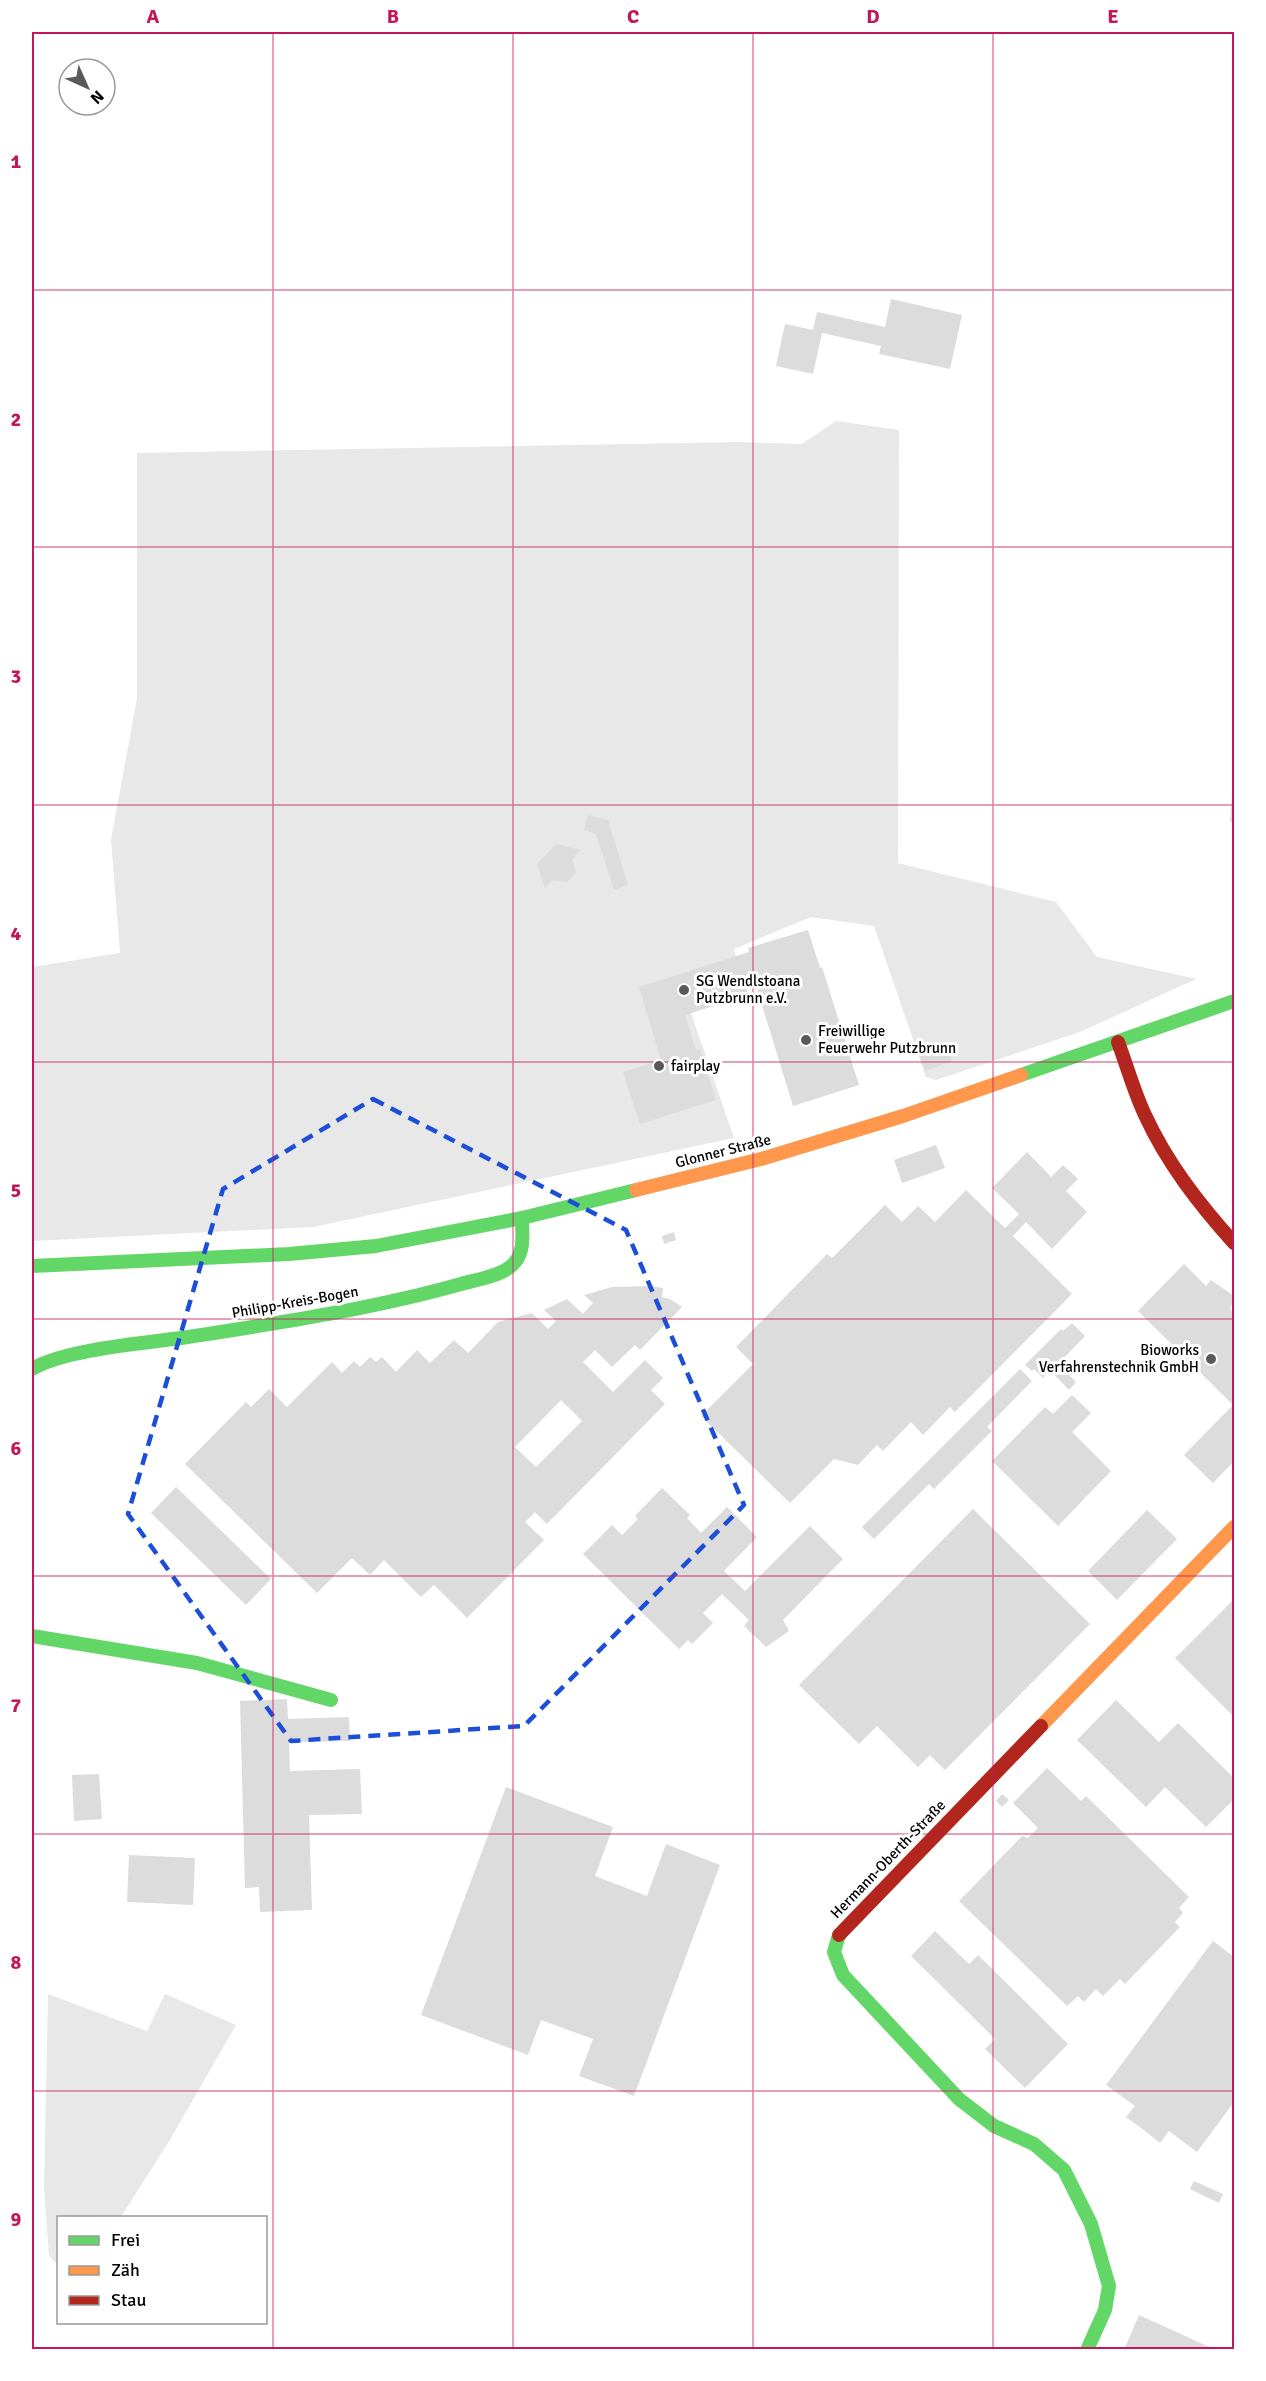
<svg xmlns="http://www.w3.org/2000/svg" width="1266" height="2381" font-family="Signika,sans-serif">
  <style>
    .green { fill: #e8e8e8 }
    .building { fill: #dcdcdc; fill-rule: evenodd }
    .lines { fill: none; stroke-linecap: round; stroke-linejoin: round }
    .fast { stroke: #63d668; stroke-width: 14 }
    .slow { stroke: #ff974d; stroke-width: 14 }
    .jam { stroke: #b3261e; stroke-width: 14 }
    .marked { fill: none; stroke: #1d4ed8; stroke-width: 4.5; stroke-dasharray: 12 8; stroke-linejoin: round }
    .grid { fill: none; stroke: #c2185b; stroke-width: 1.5; stroke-opacity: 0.55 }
    .poi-dot { fill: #595959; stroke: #fff; stroke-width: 2 }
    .labels { text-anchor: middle; stroke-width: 6; stroke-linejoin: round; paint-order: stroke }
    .poi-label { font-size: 15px; fill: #000; stroke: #fff; text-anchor: start }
    .street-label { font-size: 15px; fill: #000; stroke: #fff }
    .neatline { fill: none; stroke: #c2185b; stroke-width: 2 }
    .grid-label { font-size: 20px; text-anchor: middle; font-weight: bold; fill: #c2185b }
  </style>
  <rect width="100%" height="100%" fill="#fff"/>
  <g class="green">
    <polygon points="836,421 899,430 898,863 1056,902 1097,957 1196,979 1080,1032 936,1080 926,1077 874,926 811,917 734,949 748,995 691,1013 734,1138 313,1227 32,1241 32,967 120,953 111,840 137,698 137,453 738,442 802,444"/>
    <polygon points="48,1994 147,2031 165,1994 236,2025 171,2138 121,2217 58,2218 58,2265 49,2256 44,2188"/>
  </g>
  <g class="building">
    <polygon points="891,299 962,315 950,369 879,354 881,346 822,333 813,374 776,366 785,324 813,330 817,312 885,327"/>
    <polygon points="1233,783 1234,783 1234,822 1230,822"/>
    <polygon points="588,815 608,820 628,885 614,890 596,834 584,830"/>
    <polygon points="556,844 581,850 572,859 576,872 567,882 553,880 545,888 537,864"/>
    <polygon points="808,930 820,968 822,967 859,1085 793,1106 758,992 757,990 761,988 759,984 746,988 748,995 685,1015 696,1050 700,1049 716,1100 640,1124 623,1072 661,1060 639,987 749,952 748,948"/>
    <polygon points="946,1042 952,1061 925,1071 918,1051"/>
    <polygon points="936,1145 945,1168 902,1183 894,1160"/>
    <polygon points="1027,1152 1051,1177 1063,1165 1078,1179 1066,1191 1087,1212 1052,1249 1026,1222 1013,1236 1072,1294 955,1412 950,1407 923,1435 911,1422 883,1451 877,1445 858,1465 834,1459 790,1503 701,1416 753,1364 736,1347 827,1254 832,1258 885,1205 902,1222 918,1206 935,1222 966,1190 1005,1228 1019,1214 992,1188"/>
    <polygon points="674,1232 676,1240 664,1244 662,1236"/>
    <polygon points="1184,1264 1206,1286 1211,1280 1234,1296 1230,1309 1234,1314 1234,1461 1213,1483 1184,1455 1233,1405 1138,1311"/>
    <path d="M 650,1286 L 663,1288 L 662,1297 L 670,1299 L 682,1307 L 640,1350 L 635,1345 L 612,1367 L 595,1350 L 583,1362 L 613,1392 L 645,1360 L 663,1378 L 651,1390 L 665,1404 L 547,1524 L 535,1512 L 525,1522 L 544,1540 L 467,1618 L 434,1585 L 421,1597 L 384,1560 L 370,1575 L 352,1558 L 317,1593 L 185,1464 L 246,1402 L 251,1407 L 269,1389 L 287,1407 L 332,1362 L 342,1373 L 354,1361 L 360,1367 L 370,1357 L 376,1362 L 382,1357 L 396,1372 L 417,1350 L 430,1363 L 454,1340 L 468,1353 L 498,1322 L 532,1313 L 548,1329 L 556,1321 L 544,1310 L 567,1299 L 583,1314 L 593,1303 L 584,1295 L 612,1287 ZM 561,1400 L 582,1421 L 536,1467 L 515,1447 Z"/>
    <polygon points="1072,1323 1085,1336 1058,1364 1076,1382 1069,1390 1050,1370 1043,1378 1034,1369 1032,1371 1025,1365 1061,1329 1063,1331"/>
    <polygon points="1020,1369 1032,1381 987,1427 992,1431 934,1489 929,1484 874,1539 862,1527"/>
    <polygon points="1072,1395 1091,1413 1072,1432 1111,1471 1058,1526 992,1461 1045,1407 1053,1414"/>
    <polygon points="176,1487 271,1579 246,1605 151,1513"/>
    <polygon points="662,1488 690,1515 687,1518 701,1533 727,1507 757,1537 724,1571 745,1591 810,1526 843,1559 783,1620 789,1631 766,1647 744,1626 749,1620 722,1594 703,1613 713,1623 692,1644 688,1640 679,1649 583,1554 612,1525 622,1535 638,1519 635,1516"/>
    <polygon points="973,1509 1090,1624 945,1770 930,1755 918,1767 877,1726 859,1744 799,1685"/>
    <polygon points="1147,1510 1177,1539 1117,1600 1088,1571"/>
    <polygon points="1234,1599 1234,1717 1175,1658"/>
    <polygon points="287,1699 288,1719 349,1717 350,1741 289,1742 290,1771 360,1769 362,1814 309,1815 312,1910 260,1912 259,1887 245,1888 240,1701"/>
    <polygon points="1116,1700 1159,1742 1178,1723 1234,1778 1234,1799 1206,1827 1165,1787 1146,1807 1077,1740"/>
    <polygon points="1047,1768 1081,1801 1086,1796 1189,1897 1179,1908 1183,1913 1175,1922 1180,1927 1125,1984 1120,1979 1103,1996 1096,1989 1084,2002 1078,1996 1067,2006 959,1901 1022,1836 1028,1838 1038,1828 1013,1803"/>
    <polygon points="99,1774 102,1819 74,1821 72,1775"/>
    <polygon points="506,1787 613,1827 595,1876 647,1896 666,1844 720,1865 634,2096 579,2076 593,2039 541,2020 528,2055 421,2015"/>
    <polygon points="1002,1794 1009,1800 1002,1807 996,1801"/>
    <polygon points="129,1855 195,1858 193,1905 127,1902"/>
    <polygon points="935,1931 969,1964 978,1955 1068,2044 1025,2088 985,2049 995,2039 911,1956"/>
    <polygon points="1213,1941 1234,1957 1234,2102 1197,2152 1169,2131 1160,2143 1144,2130 1126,2117 1135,2106 1106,2085"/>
    <polygon points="1194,2181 1223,2194 1219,2203 1190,2189"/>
    <polygon points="1139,2315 1216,2350 1124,2350"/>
  </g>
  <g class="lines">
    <g class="fast">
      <polyline points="1021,1075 1234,1001"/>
      <polyline points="32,1266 289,1254 376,1246 522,1218 636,1190"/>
      <path d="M 32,1369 C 65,1349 147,1343 188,1337 C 279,1323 372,1309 461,1284 C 478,1279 504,1276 515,1262 C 525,1251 522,1232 522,1218"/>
      <polyline points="32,1636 197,1663 331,1700"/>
      <polyline points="839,1935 834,1952 843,1975 959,2099 994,2126 1034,2144 1064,2170 1091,2224 1109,2286 1105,2310 1087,2350"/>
    </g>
    <g class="slow">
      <polyline points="636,1190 761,1159 903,1116 1021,1075"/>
      <polyline points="1041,1726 1234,1527"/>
    </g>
    <g class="jam">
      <path d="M 1118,1042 C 1127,1066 1134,1092 1145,1115 C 1167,1163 1199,1204 1234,1243"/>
      <polyline points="839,1935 1041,1726"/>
    </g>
  </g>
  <path class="marked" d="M 373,1099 L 626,1230 L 744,1505 L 524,1726 L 291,1741 L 128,1514 L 223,1189 Z"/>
  <path class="grid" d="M 273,32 L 273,2350M 513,32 L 513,2350M 753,32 L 753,2350M 993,32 L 993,2350M 32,290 L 1234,290M 32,547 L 1234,547M 32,805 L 1234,805M 32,1062 L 1234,1062M 32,1319 L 1234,1319M 32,1576 L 1234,1576M 32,1834 L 1234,1834M 32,2091 L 1234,2091"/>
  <g class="poi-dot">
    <circle cx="684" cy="990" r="6"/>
    <circle cx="806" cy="1040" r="6"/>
    <circle cx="659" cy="1066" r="6"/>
    <circle cx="1211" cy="1359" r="6"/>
  </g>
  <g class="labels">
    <g class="poi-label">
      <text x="696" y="986">SG Wendlstoana<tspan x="696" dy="17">Putzbrunn e.V.</tspan></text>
      <text x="818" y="1036">Freiwillige<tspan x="818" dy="17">Feuerwehr Putzbrunn</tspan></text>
      <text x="671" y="1071">fairplay</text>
      <text x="1199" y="1355" text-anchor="end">Bioworks<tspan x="1199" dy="17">Verfahrenstechnik GmbH</tspan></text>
    </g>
    <g class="street-label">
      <text transform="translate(723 1151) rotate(-14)" y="5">Glonner Straße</text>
      <text transform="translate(295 1302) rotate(-10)" y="5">Philipp-Kreis-Bogen</text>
      <text transform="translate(888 1859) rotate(-46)" y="5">Hermann-Oberth-Straße</text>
    </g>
  </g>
  <rect width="1266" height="2381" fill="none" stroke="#ffffff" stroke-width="66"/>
  <rect x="57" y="2216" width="210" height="108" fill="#ffffff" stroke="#999999" stroke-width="1.5"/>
  <rect x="69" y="2236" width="30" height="9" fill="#63d668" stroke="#999999" stroke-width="1.5"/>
  <text x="111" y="2246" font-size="18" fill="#000000">Frei</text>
  <rect x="69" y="2266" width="30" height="9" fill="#ff974d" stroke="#999999" stroke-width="1.5"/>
  <text x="111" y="2276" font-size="18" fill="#000000">Zäh</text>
  <rect x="69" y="2296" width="30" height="9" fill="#b3261e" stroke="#999999" stroke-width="1.5"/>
  <text x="111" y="2306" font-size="18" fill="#000000">Stau</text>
  <g transform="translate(87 87) rotate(135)"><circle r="28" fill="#ffffff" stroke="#999999" stroke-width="1.5"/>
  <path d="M0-4.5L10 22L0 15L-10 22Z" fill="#595959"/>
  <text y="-9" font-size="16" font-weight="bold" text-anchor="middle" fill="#000000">N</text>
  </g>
  <rect x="33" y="33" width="1200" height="2315" class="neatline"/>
  <g class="grid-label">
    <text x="153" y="23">A</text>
    <text x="393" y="23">B</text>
    <text x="633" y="23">C</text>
    <text x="873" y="23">D</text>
    <text x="1113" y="23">E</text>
    <text x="16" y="168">1</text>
    <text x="16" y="426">2</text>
    <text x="16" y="683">3</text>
    <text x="16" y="940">4</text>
    <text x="16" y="1197">5</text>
    <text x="16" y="1455">6</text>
    <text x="16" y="1712">7</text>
    <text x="16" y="1969">8</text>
    <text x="16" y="2226">9</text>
  </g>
</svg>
